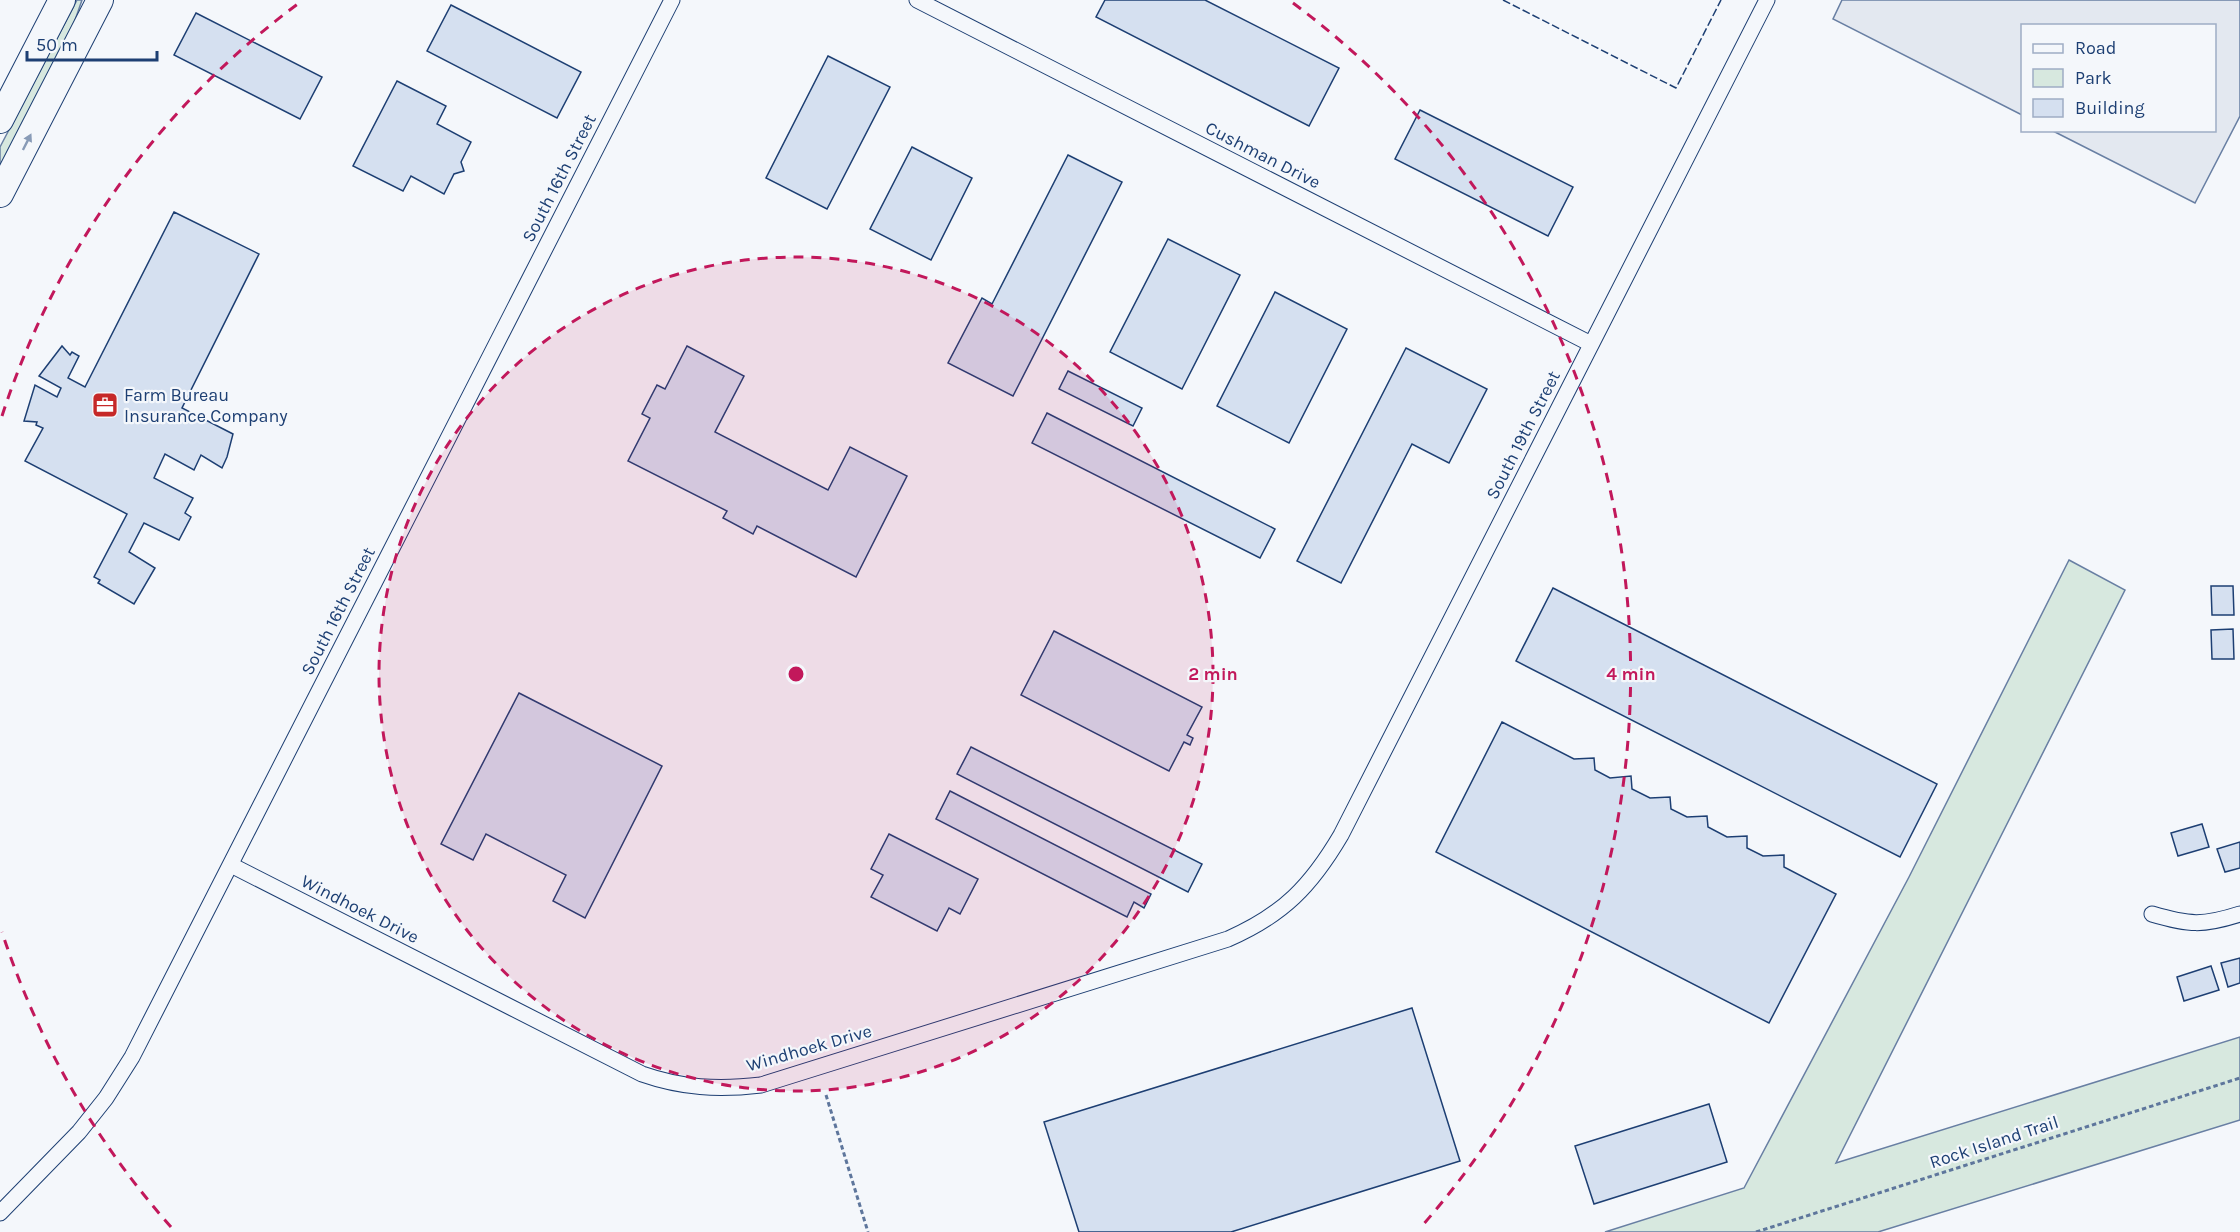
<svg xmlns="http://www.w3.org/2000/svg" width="2240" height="1232" font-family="Karla,sans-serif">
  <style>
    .green { fill: #d7e8df; stroke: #687fa3; stroke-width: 1.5 }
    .parking { fill: #e3e8f0; stroke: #687fa3; stroke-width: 1.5 }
    .building { fill: #d5e0f0; stroke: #1d3f73; stroke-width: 1.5 }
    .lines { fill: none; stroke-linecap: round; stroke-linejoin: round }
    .minor-casing { stroke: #1d3f73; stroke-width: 17 }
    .primary-casing { stroke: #1d3f73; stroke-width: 28 }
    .path { stroke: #5e769c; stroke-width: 3; stroke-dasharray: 4.5 3; stroke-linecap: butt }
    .minor { stroke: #f4f7fb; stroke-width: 15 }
    .primary { stroke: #f4f7fb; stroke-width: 26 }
    .fence { stroke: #1d3f73; stroke-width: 1.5; stroke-dasharray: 8 3; stroke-linecap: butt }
    .oneway { fill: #889bb7 }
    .ring { fill: none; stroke: #c2185b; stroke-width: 3; stroke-dasharray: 10 8 }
    .labels { text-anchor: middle; stroke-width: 4.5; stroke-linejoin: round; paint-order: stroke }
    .street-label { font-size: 18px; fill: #1d3f73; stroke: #f4f7fb }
    .poi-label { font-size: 18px; fill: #1d3f73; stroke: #f4f7fb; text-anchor: start }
    .centre { fill: #c2185b; stroke: #f4f7fb; stroke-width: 3 }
    .ring-label { font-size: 18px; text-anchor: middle; font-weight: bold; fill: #c2185b; stroke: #f4f7fb; stroke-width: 4.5; stroke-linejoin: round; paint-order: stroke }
  </style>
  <rect width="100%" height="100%" fill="#f4f7fb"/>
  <g class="green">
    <polygon points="77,0 82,0 73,26 0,168 0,147"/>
    <polygon points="2069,560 2125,590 1836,1163 2240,1037 2240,1120 1878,1232 1605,1232 1744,1188 1909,877"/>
  </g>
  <polygon class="parking" points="1842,0 2240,0 2240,116 2195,203 2053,131 2214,130 2214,26 2022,26 2022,115 1833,19"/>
  <g class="building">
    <polygon points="1105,0 1205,0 1339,68 1309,126 1096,17"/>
    <polygon points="451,5 581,72 557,118 427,51"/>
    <polygon points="196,13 322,77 300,119 174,55"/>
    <polygon points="828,56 890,87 827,209 766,178"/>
    <polygon points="397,81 446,106 437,124 471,142 461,162 464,171 454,174 444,194 411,176 403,191 353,166"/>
    <polygon points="1420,110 1573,187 1548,236 1395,159"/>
    <polygon points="912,147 972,178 931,260 870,229"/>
    <polygon points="1068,155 1122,182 1013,396 948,363 982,298 992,304"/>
    <polygon points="174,212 259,254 182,408 233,434 227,457 222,468 201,455 194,470 165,454 154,478 193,498 185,513 191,517 179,540 144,523 129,552 155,568 134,604 98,583 100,580 94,577 127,514 25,461 43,428 36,425 37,422 24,421 35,385 57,397 61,388 39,376 62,346 70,355 72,352 79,356 68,378 85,387"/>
    <polygon points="1168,239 1240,275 1182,389 1110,352"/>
    <polygon points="1275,292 1347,329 1289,443 1217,406"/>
    <polygon points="687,346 744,376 715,432 828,490 850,447 907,476 856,577 757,526 753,534 723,518 727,511 628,461 650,418 642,414 657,385 665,389"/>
    <polygon points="1406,348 1487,389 1449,463 1412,444 1341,583 1297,561"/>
    <polygon points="1068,371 1142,408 1133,426 1059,389"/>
    <polygon points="1047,413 1275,529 1260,558 1032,443"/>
    <polygon points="2211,586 2233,586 2234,615 2212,615"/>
    <polygon points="1553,588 1937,784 1900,857 1516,661"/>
    <polygon points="2233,629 2234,659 2212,659 2211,630"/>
    <polygon points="1054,631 1202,707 1187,735 1193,738 1190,745 1184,742 1169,771 1021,695"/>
    <polygon points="519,693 662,766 585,918 553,901 566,875 486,834 473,860 441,844"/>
    <polygon points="1502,722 1574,759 1594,758 1595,770 1610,778 1631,776 1632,789 1650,798 1670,797 1671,809 1687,817 1707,816 1708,827 1727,837 1747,836 1747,848 1763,856 1784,855 1784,867 1836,894 1769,1023 1436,852"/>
    <polygon points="971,747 1202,864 1188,892 957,774"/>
    <polygon points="950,791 1151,894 1144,908 1134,902 1127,917 936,819"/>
    <polygon points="2202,824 2209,847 2178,856 2171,833"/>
    <polygon points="889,834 978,879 960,914 949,908 937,931 871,897 883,875 871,869"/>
    <polygon points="2240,842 2240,868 2225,872 2217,849"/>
    <polygon points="2240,958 2240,983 2228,987 2221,963"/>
    <polygon points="2211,966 2219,990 2184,1001 2177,977"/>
    <polygon points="1412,1008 1460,1161 1231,1232 1079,1232 1044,1122"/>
    <polygon points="1709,1104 1727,1162 1594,1204 1575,1146"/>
  </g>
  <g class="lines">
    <defs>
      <g id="minor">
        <polyline points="917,0 1591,344"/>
        <path d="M 231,865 L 642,1074 C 682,1088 718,1090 761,1085 L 1228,939 C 1283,915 1311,886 1341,835 L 1767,0"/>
        <path d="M 2152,914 C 2189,925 2203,926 2240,914"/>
        <polyline points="0,1213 79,1132 106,1098 132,1057 672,0"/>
      </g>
      <g id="primary">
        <polyline points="0,120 62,0"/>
        <polyline points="0,194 100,0"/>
      </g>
    </defs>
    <use href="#minor" class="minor-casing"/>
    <use href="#primary" class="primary-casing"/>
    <g class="path">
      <polyline points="826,1095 868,1232"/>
      <polyline points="1756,1232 2240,1078"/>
    </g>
    <use href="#minor" class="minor"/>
    <use href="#primary" class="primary"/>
    <polyline class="fence" points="1503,0 1676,88 1721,0"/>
  </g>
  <defs><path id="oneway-solid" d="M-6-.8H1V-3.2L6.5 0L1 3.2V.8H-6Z" transform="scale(1.5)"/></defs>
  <use class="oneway" href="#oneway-solid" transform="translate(27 142) rotate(-63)"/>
  <circle cx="796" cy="674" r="417" fill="#c2185b" fill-opacity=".12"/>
  <g class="ring">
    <circle cx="796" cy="674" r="417"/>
    <path d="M171 1227A835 835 0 0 1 2 932M2 416A835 835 0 0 1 299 3M1293 3A835 835 0 0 1 1421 1227"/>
  </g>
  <defs>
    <symbol id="office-square" viewBox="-11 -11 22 22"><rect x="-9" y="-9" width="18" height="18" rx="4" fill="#c62828" stroke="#f4f7fb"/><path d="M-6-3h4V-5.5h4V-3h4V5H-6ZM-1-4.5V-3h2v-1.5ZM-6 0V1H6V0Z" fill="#fff"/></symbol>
  </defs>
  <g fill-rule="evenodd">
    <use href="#office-square" x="90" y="390" width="30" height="30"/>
  </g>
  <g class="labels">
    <g class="street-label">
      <text transform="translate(1263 155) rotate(27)" y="6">Cushman Drive</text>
      <text transform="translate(559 178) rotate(-63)" y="6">South 16th Street</text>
      <text transform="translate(1523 435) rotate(-63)" y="6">South 19th Street</text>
      <text transform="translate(338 611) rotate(-63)" y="6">South 16th Street</text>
      <text transform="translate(360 909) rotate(27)" y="6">Windhoek Drive</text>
      <text transform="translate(809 1048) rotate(-16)" y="6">Windhoek Drive</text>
      <text transform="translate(1994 1142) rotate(-18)" y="6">Rock Island Trail</text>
    </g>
    <g class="poi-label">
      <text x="124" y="401">Farm Bureau<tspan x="124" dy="21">Insurance Company</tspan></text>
    </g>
  </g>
  <circle cx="796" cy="674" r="9" class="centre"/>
  <g class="ring-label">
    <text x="1213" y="680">2 min</text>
    <text x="1631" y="680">4 min</text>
  </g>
  <rect x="2021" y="24" width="195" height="108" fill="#f4f7fb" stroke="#9eadc5" stroke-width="1.5"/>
  <rect x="2033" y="44" width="30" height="9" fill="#f4f7fb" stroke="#9eadc5" stroke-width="1.5"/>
  <text x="2075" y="54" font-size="18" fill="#1d3f73">Road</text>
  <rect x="2033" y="69" width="30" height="18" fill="#d7e8df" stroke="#9eadc5" stroke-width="1.5"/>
  <text x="2075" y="84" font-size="18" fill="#1d3f73">Park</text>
  <rect x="2033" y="99" width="30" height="18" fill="#d5e0f0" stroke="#9eadc5" stroke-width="1.5"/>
  <text x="2075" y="114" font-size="18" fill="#1d3f73">Building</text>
  <path d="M27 51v9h130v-9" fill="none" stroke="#1d3f73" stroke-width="3"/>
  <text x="36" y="51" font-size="18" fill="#1d3f73" stroke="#f4f7fb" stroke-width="4.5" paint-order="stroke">50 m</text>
</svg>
